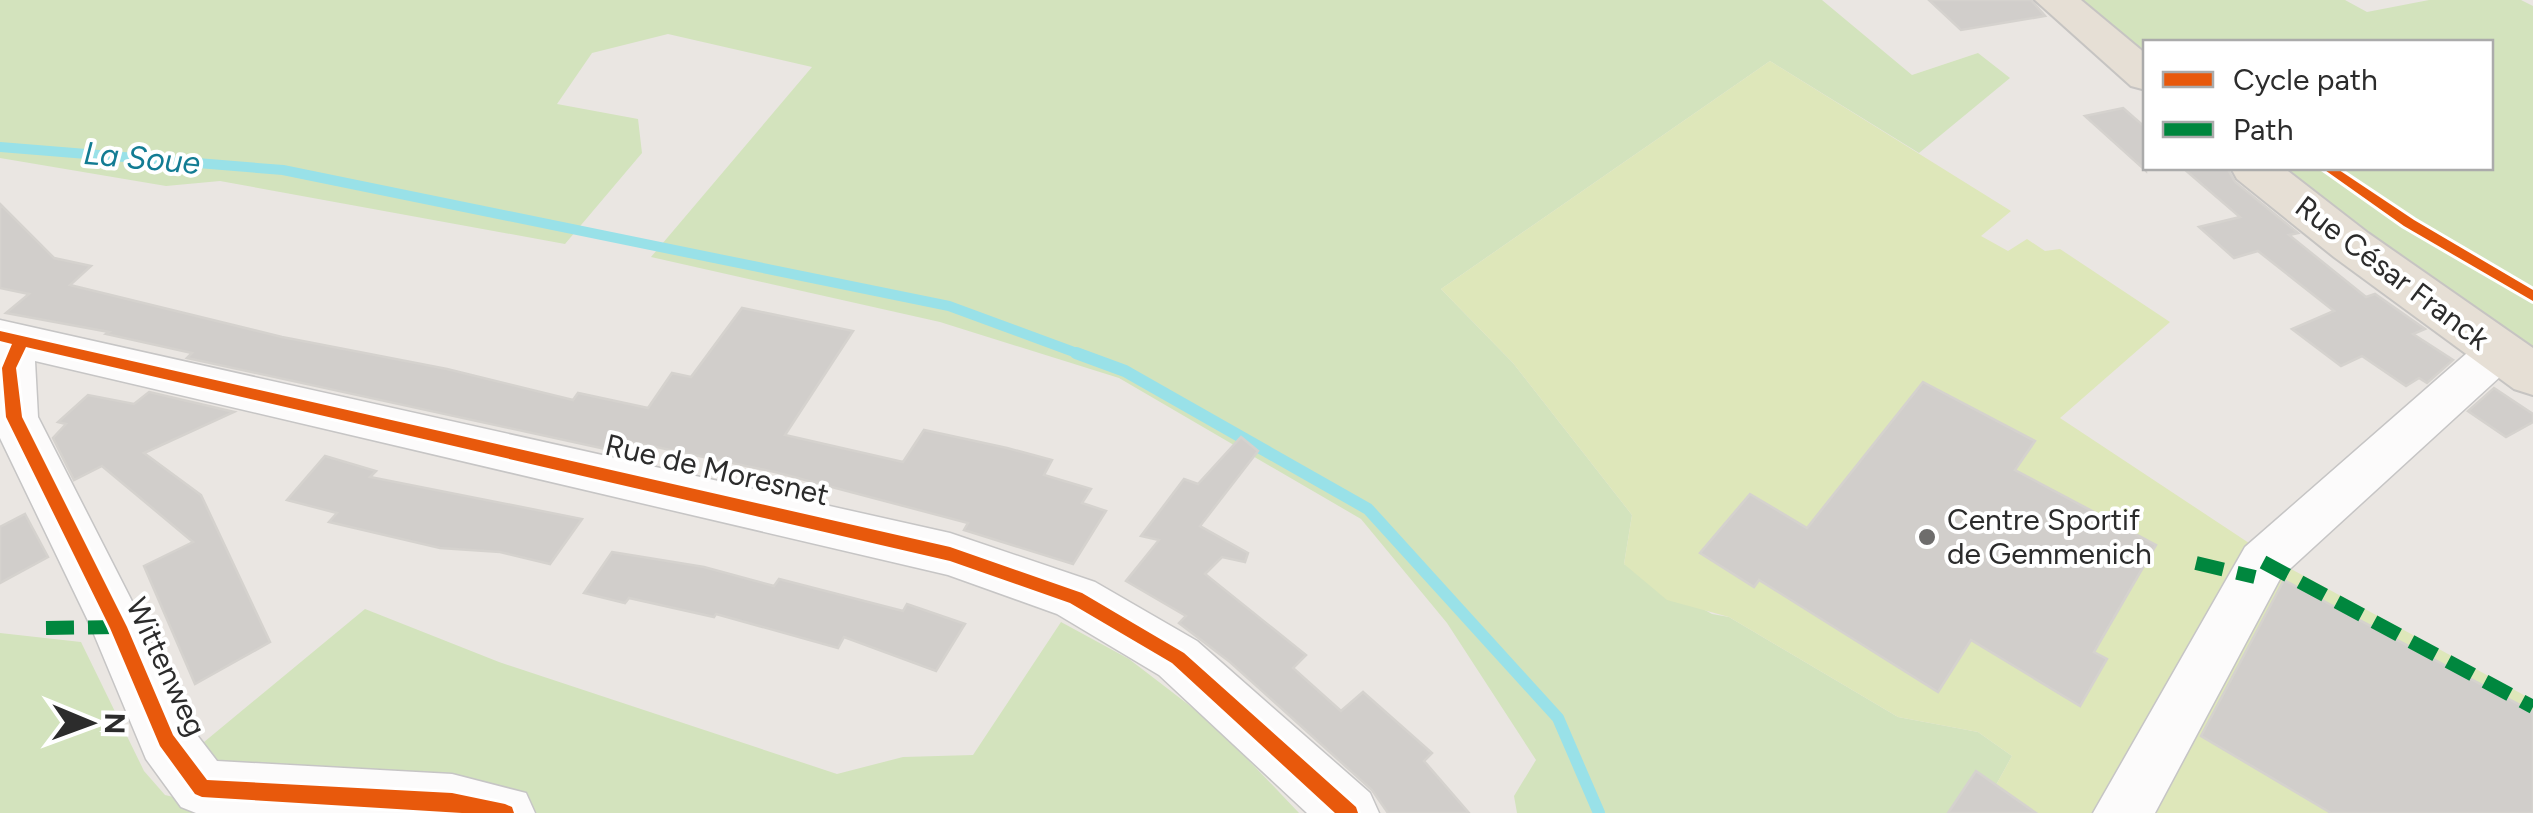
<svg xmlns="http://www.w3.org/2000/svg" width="2533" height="813" font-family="Figtree,sans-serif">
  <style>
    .green { fill: #d3e3bd }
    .pitch { fill: #dee7ba }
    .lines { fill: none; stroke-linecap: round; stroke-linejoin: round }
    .stream-far1 { stroke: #99e1e8; stroke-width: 10 }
    .stream { stroke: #99e1e8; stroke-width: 12 }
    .building { fill: #d1cecb; stroke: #d5d2ce; stroke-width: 2.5 }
    .minor-casing { stroke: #c6c5c5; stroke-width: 3 }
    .major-casing { stroke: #c6c4c2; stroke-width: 4 }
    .minor { fill: #fcfbfb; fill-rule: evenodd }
    .major { fill: #e6dfd5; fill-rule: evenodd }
    .quiet { stroke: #00873e; stroke-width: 14; stroke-dasharray: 28 14; stroke-linecap: butt }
    .cycleway-casing { stroke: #fff; stroke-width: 6 }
    .cycleway { fill: #e8590c; fill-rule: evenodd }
    .poi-dot { fill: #6e6d6c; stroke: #fff; stroke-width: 4 }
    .labels { text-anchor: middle; stroke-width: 8; stroke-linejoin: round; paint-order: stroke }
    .street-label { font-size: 30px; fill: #2c2c2c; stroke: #fff }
    .poi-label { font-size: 30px; fill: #2c2c2c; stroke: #fff; text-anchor: start }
    .water-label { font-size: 32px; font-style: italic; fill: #127c93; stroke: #fff }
  </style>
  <rect width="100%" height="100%" fill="#eae6e2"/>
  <g class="green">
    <polygon points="0,0 1822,0 1912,75 1978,53 2010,78 1919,153 1770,61 1441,289 1513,363 1632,515 1624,564 1712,614 1729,617 1898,717 1978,732 2012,756 1996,785 1976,772 1948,813 1517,813 1514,796 1536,760 1447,623 1361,519 1119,378 940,322 651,257 812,67 668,34 592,53 557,104 638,119 642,153 565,244 220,181 166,186 0,158"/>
    <polygon points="2072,0 2345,0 2367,12 2429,0 2521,0 2533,6 2533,353 2276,168 2490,168 2490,42 2146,42 2145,62"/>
    <polygon points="365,609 499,662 837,774 903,757 973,755 1061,622 1129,659 1215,725 1299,813 513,813 232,785 192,752"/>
    <polygon points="0,633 81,642 144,771 165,795 210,806 367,813 0,813"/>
  </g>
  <g class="pitch">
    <polygon points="1770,61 2011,211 1981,236 2008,251 2027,239 2045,251 2060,249 2170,322 2060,418 2252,545 2109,813 2036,813 1996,785 2012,756 1978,732 1898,717 1729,617 1667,600 1624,564 1632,515 1513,363 1441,289"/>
    <polygon points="2278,562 2533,700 2533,813 2151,813"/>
  </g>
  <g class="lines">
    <polyline class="stream-far1" points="0,147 283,170 949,306 1082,355"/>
    <polyline class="stream" points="1076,353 1125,371 1368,509 1558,718 1599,813"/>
  </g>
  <g class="building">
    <polygon points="1929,0 2031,0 2045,16 1961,30"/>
    <polygon points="2123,108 2146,128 2146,171 2085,116"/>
    <polygon points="2183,168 2227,168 2235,182 2298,233 2289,235 2366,297 2375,294 2425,329 2413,334 2453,360 2427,383 2419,378 2406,386 2362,356 2341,366 2292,329 2334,311 2258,251 2234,258 2199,227 2240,217"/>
    <polygon points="0,204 54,258 91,266 70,285 282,337 447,369 573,400 578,393 648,408 672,373 691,377 742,308 853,331 785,435 903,462 924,430 1007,448 1052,460 1044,475 1091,489 1082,503 1106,511 1073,564 964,530 968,523 775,472 623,440 615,451 187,358 192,353 106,334 109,332 6,313 29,294 0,288"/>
    <polygon points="1923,382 2035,441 2015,470 2156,545 2094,652 2107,659 2080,706 1971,640 1938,692 1759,580 1754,587 1700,553 1750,494 1807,528"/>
    <polygon points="2494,388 2533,414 2533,422 2506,437 2468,411"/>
    <polygon points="149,392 234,412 144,453 201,495 270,642 195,684 144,566 193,542 102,466 74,480 53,438 66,424 58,422 88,395 134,404"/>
    <polygon points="1241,437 1258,451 1200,526 1248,553 1245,562 1222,557 1205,574 1306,655 1293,668 1341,711 1363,692 1432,753 1424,761 1469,813 1388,813 1372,790 1230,662 1179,623 1186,616 1126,581 1159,540 1141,536 1184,479 1198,484"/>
    <polygon points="325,456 376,471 370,477 582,519 550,564 500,552 440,548 329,522 337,513 287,500"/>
    <polygon points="25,514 48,557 0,583 0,527"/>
    <polygon points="612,552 704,567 774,586 779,579 903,611 907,604 965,624 936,671 844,637 838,648 716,614 714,617 629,598 625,603 584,593"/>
    <polygon points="2284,580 2533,712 2533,813 2331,813 2201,736"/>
    <polygon points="1976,771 2036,813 1948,813"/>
  </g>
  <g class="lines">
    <defs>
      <g id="minor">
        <polygon points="0,320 950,533 1095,582 1197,641 1370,793 1379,813 1307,813 1159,675 1057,614 948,575 35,361 38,417 137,611 187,722 217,761 452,774 526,793 535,813 196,813 181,807 146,759 91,627 0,438"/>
        <polygon points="2498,335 2514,340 2521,352 2514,364 2281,577 2155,813 2093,813 2245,547 2482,340"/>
      </g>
      <g id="major">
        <polygon points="2035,0 2081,0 2146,54 2146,90 2131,86"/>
        <polygon points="2231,168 2284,168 2368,233 2533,348 2533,395 2514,389 2334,257 2237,179"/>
      </g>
    </defs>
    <use href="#minor" class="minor-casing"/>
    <use href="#major" class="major-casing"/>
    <use href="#minor" class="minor"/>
    <use href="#major" class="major"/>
    <g class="quiet">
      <polyline points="2263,562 2533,707"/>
      <polyline points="2196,563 2255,577"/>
      <polyline points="46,628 118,627"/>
    </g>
    <defs>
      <g id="cycleway">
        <polygon points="2322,168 2336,168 2414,220 2533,290 2533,301 2404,226"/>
        <polygon points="0,331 950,547 1082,593 1184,653 1356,807 1358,813 1335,813 1172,663 1070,603 950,561 26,347 16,368 22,417 127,627 173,735 207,780 452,793 505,804 512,807 514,813 462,813 202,797 195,794 160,746 110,628 6,417 2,368 12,344 0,341"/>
      </g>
    </defs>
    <use href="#cycleway" class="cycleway-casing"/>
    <use href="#cycleway" class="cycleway"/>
  </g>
  <circle class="poi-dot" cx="1927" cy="537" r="10"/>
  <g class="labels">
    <g class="street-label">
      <text transform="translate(2392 273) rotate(37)" y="10">Rue César Franck</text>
      <text transform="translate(717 470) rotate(13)" y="10">Rue de Moresnet</text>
      <text transform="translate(166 667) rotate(65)" y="10">Wittenweg</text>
    </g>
    <g class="poi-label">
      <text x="1947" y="530">Centre Sportif<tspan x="1947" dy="34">de Gemmenich</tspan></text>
    </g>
    <g class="water-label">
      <text transform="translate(142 158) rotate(5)" y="11">La Soue</text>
    </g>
  </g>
  <rect x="2143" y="40" width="350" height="130" fill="#ffffff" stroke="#ababab" stroke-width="2.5"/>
  <rect x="2163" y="72" width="50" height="15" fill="#e8590c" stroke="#ababab" stroke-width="2.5"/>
  <text x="2233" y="90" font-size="30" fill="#2c2c2c">Cycle path</text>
  <rect x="2163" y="122" width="50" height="15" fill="#00873e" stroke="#ababab" stroke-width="2.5"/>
  <text x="2233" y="140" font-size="30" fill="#2c2c2c">Path</text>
  <g transform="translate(90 723) rotate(91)" stroke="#ffffff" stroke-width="8" paint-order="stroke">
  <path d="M0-8L18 38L0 25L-18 38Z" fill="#2c2c2c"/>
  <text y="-15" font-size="28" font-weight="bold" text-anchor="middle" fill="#2c2c2c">N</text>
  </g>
</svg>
